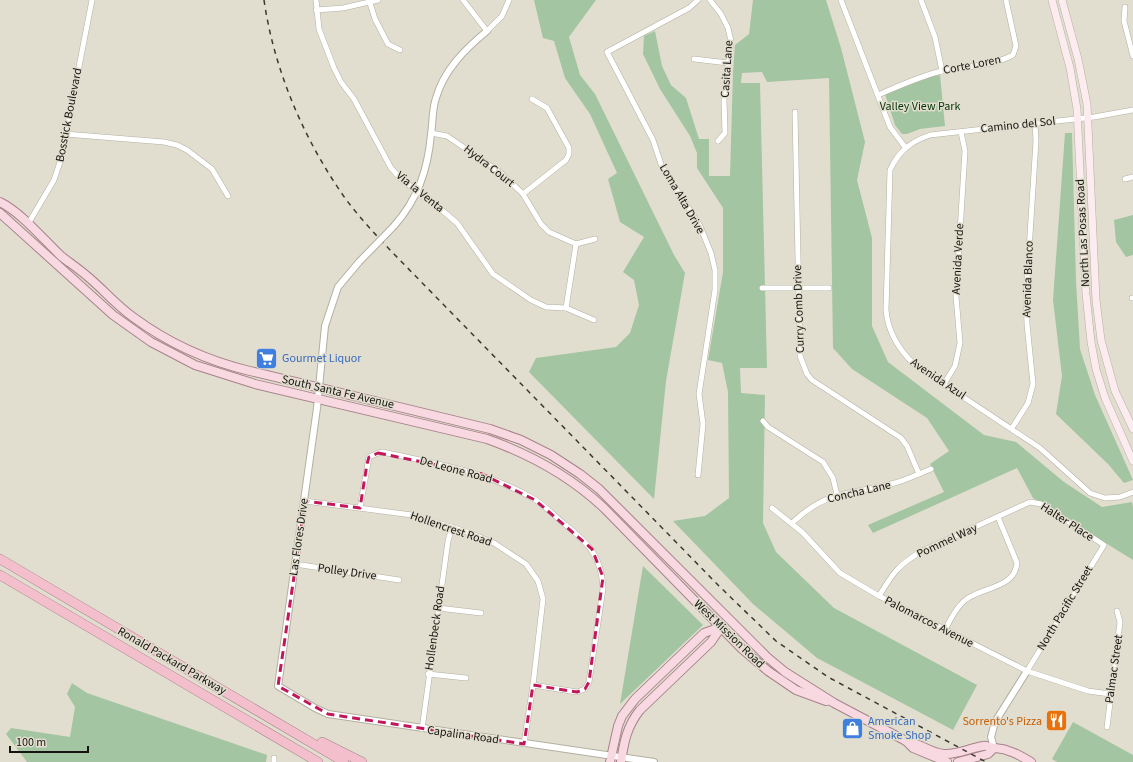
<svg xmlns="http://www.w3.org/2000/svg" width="1133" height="762" font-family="'Source Sans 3',sans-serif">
  <rect width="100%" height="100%" fill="#e2decf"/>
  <g fill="#a3c5a1">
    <polygon points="534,0 596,0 569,37 580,75 595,94 674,255 685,273 666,381 654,499 529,372 536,358 616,347 630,333 639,305 634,280 623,272 644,237 620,222 608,179 617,173 590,114 565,78 554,41 543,38"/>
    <polygon points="753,0 826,0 841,48 865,142 857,180 872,238 872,326 888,362 984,435 1016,442 1064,482 1102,507 1132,502 1133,507 1133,560 1033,498 1017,468 873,533 868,525 944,492 930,464 949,451 927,418 852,369 833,348 829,78 767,82 762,72 742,73 741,83 760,83 767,368 740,368 741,393 765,395 763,523 776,552 834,608 977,685 953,730 817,658 753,604 673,521 705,516 729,498 728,392 722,363 708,360 723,272 723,208 697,168 697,153 690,136 660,89 643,54 644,36 655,31 662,66 671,85 686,98 699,139 709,139 709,176 730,176 733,72 735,45 749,34"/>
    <polygon points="940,75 945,126 920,129 907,134 902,134 895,125 885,94 933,76"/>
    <polygon points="1065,133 1072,133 1076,281 1080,349 1095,395 1133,480 1124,483 1108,464 1056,414 1062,376 1053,300"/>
    <polygon points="1133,215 1133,255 1126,257 1116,242 1114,220"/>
    <polygon points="643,566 703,625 620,704"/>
    <polygon points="72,683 87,693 267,755 266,762 27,762 6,734 11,728 70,737 75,707 67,694"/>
    <polygon points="1073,722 1133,755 1133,762 1057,762 1052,759"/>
  </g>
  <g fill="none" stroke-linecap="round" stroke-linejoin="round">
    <defs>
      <g id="minor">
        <polyline points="316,0 319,29 334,68 341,82 354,99 391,168 400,178 443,211 457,223 493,274 531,300 546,307 566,308 594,320"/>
        <polyline points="463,0 487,31 502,16 509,0"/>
        <polyline points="710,0 721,14 728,28 731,41 724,100 725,133 718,141"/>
        <polyline points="841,0 890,127 905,147"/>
        <polyline points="921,0 935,37 942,71"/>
        <polyline points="370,3 375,19 388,44 400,50"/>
        <polyline points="1125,7 1124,21 1133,56"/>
        <polyline points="316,10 343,8 378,0"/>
        <polyline points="694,59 728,63"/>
        <path d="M878,95C899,86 920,76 942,71C966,66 990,67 1013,55L1016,46L1006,0"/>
        <path d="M1133,110L1094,117L930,135C910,142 899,151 890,170L886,310C888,333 899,350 915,365L1040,448L1090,493L1105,498L1120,497L1133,492"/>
        <polyline points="795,112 800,356 807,374 812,380 901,438 907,446 919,474"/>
        <polyline points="431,133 447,136 501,173 523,194 541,224 549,232 576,244 595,239"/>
        <polyline points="65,134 164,142 177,145 187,150 212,169 228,196"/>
        <polyline points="1125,179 1133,177"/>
        <polyline points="523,194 566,160 569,154 569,148 547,108 532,99"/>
        <polyline points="28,224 54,180 61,159 92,0"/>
        <polyline points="762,288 829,288"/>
        <polyline points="1132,298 1133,298"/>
        <polyline points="566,308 576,244"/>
        <polyline points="944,384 955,366 960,343 956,296 965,151 961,132"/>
        <polyline points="763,421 768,427 823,462 833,478 837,495"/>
        <polyline points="1012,428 1028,403 1033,384 1027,324 1026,297 1036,141 1035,123"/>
        <polyline points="698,475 703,424 699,394 715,290 715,270 711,253 700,226 662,167 653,140 607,52 689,8 698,0"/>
        <polyline points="305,501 412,515 470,533 494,543 526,564 538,581 543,599 533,685 524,744"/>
        <path d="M360,508L369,457L378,453L383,452C436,464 487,471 534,499C544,505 553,514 562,522C587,542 602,555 603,589L589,682L585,689L577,692L533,685"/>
        <polyline points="772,508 802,532 840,573 879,596 1027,671 1088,691 1110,694"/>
        <path d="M792,523C827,490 848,495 891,484C905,481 918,474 931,469"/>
        <polyline points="295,564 399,580"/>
        <path d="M879,596C893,573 898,565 922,551L1030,502L1041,504L1104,545L1027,671"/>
        <polyline points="438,608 481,613"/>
        <path d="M945,630C950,620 955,609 964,601C980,587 1015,589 1017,563L998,517"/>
        <polyline points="428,674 466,678"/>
        <polyline points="1107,727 1120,622 1117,611"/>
        <polyline points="422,729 448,541 452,527"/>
        <polyline points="274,762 274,758"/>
      </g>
      <g id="tertiary">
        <path d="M394,226C418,199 428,169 431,134C433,122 432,109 436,98C444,70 465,49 487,31"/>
        <polyline points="359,262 338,287 325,326 317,408 278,686 315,708 328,714 654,762"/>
        <polyline points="994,748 991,737 995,722 1027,671"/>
      </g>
      <g id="secondary">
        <polyline points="1052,0 1070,68 1077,109 1086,294 1091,342 1096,369 1105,398 1133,461"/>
        <polyline points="1062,0 1078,59 1087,104 1096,300 1101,340 1115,391 1133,429"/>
      </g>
      <g id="primary">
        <path d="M0,202C22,213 43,239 61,256C70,263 79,269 87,276C103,289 116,305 133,317C168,343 208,361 250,371L490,429L521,440L551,455L580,474L599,489L767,657L785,672L834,703L906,741L913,748L947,762"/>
        <path d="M0,213L113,315L151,342L195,365L255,384L487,439C532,455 570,476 604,508L742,649L768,671L796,690L826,701"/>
        <path d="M906,741C920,743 930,753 944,754C957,755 970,748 983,746C987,745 990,748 995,748C1009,749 1019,755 1031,762"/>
        <polyline points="610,762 618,726 622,716 635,699 704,633 721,627"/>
        <path d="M621,762C624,742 627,726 640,710L711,642L722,626"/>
        <polyline points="958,762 988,754 994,748"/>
      </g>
      <g id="motorway">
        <polyline points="0,559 344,762"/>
        <polyline points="0,575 318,762"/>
        <polyline points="322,742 362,762"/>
      </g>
    </defs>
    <use href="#minor" stroke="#b3b0a1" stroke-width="6"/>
    <use href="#tertiary" stroke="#b3b0a1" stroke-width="8"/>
    <use href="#secondary" stroke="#b3b0a1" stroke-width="8"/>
    <use href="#primary" stroke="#a6838a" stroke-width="10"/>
    <use href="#motorway" stroke="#a6838a" stroke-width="10"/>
    <use href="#minor" stroke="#fff" stroke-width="5"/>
    <use href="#tertiary" stroke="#fff" stroke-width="6"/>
    <use href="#secondary" stroke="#fcecf0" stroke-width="7"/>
    <use href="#primary" stroke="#f8d9e1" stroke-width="8"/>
    <use href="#motorway" stroke="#f4bfcd" stroke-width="9"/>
    <path stroke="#3a3932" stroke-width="1.5" stroke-dasharray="5 5" stroke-linecap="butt" d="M264,0C274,70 304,140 345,198C359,217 375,234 391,251L719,586L776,641L828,677L986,762"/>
    <defs>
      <polyline id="tertiary-bridge" points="359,262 394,226"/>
    </defs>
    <use href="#tertiary-bridge" stroke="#b3b0a1" stroke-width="8" stroke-linecap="butt"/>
    <use href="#tertiary-bridge" stroke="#fff" stroke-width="6"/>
  </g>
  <path fill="none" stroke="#c2185b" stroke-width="3" stroke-dasharray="8 5" stroke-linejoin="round" d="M378,453L482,474L535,500L592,549L603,577L589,682L585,689L577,692L533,685L524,744L328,714L278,686L305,501L360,508L367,464L369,457Z"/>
  <defs>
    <symbol id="supermarket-square" viewBox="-11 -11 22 22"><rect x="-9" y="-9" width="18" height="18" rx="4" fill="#3f7fe0" stroke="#e2decf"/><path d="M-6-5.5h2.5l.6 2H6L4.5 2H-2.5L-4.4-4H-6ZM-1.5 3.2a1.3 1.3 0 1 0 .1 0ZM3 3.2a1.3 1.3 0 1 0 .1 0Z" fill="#fff"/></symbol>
    <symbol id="restaurant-square" viewBox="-11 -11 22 22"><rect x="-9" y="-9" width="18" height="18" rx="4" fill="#e8710a" stroke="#e2decf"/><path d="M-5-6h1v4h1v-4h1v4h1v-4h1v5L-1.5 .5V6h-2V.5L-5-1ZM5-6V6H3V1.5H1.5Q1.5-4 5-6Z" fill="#fff"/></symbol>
    <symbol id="shop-square" viewBox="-11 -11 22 22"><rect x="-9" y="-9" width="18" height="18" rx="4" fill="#3f7fe0" stroke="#e2decf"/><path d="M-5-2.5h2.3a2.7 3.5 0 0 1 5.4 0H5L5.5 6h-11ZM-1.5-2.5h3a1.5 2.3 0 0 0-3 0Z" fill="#fff"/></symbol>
  </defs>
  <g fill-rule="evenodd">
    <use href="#supermarket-square" x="254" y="346" width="25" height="25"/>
    <use href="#restaurant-square" x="1044" y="708" width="25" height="25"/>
    <use href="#shop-square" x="840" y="716" width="25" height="25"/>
  </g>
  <g text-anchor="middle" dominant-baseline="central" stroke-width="3" stroke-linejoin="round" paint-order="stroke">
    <g font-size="12" fill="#15140f" stroke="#e2decf">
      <text transform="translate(972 65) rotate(-11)">Corte Loren</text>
      <text transform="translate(727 69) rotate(-86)">Casita Lane</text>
      <text transform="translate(69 115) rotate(-79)">Bosstick Boulevard</text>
      <text transform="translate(1018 125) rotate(-6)">Camino del Sol</text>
      <text transform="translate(489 166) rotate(38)">Hydra Court</text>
      <text transform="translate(420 192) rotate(39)">Via la Venta</text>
      <text transform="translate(682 199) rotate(60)">Loma Alta Drive</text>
      <text transform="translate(1083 233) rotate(-93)">North Las Posas Road</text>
      <text transform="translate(958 259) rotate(-87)">Avenida Verde</text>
      <text transform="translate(1028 279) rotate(-88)">Avenida Blanco</text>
      <text transform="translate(799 309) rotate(-92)">Curry Comb Drive</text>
      <text transform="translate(938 379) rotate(34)">Avenida Azul</text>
      <text transform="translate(338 392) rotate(13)">South Santa Fe Avenue</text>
      <text transform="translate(456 470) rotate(15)">De Leone Road</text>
      <text transform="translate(859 492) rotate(-13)">Concha Lane</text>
      <text transform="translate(1067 522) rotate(33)">Halter Place</text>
      <text transform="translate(451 529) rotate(19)">Hollencrest Road</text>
      <text transform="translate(299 537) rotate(-82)">Las Flores Drive</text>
      <text transform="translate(947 541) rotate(-25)">Pommel Way</text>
      <text transform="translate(347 572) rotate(8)">Polley Drive</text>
      <text transform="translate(1065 608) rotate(-59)">North Pacific Street</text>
      <text transform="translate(929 622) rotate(27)">Palomarcos Avenue</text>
      <text transform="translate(435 628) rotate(-82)">Hollenbeck Road</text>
      <text transform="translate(729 634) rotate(44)">West Mission Road</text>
      <text transform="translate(172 661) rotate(30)">Ronald Packard Parkway</text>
      <text transform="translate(1114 669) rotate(-82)">Palmac Street</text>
      <text transform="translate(463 735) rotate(8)">Capalina Road</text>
    </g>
    <g font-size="12" fill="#083609" stroke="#e2decf">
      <text x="920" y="106">Valley View Park</text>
    </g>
    <g font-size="12" fill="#366cbe" stroke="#e2decf" text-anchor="start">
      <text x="282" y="358">Gourmet Liquor</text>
      <text x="868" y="721">American<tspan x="868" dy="14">Smoke Shop</tspan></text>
    </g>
    <g font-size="12" fill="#c56008" stroke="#e2decf" text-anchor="end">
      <text x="1042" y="721">Sorrento's Pizza</text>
    </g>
  </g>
  <path d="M10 746v6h78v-6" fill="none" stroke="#15140f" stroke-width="2"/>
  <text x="16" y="746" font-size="12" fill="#15140f" stroke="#e2decf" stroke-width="3" paint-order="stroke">100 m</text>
</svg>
